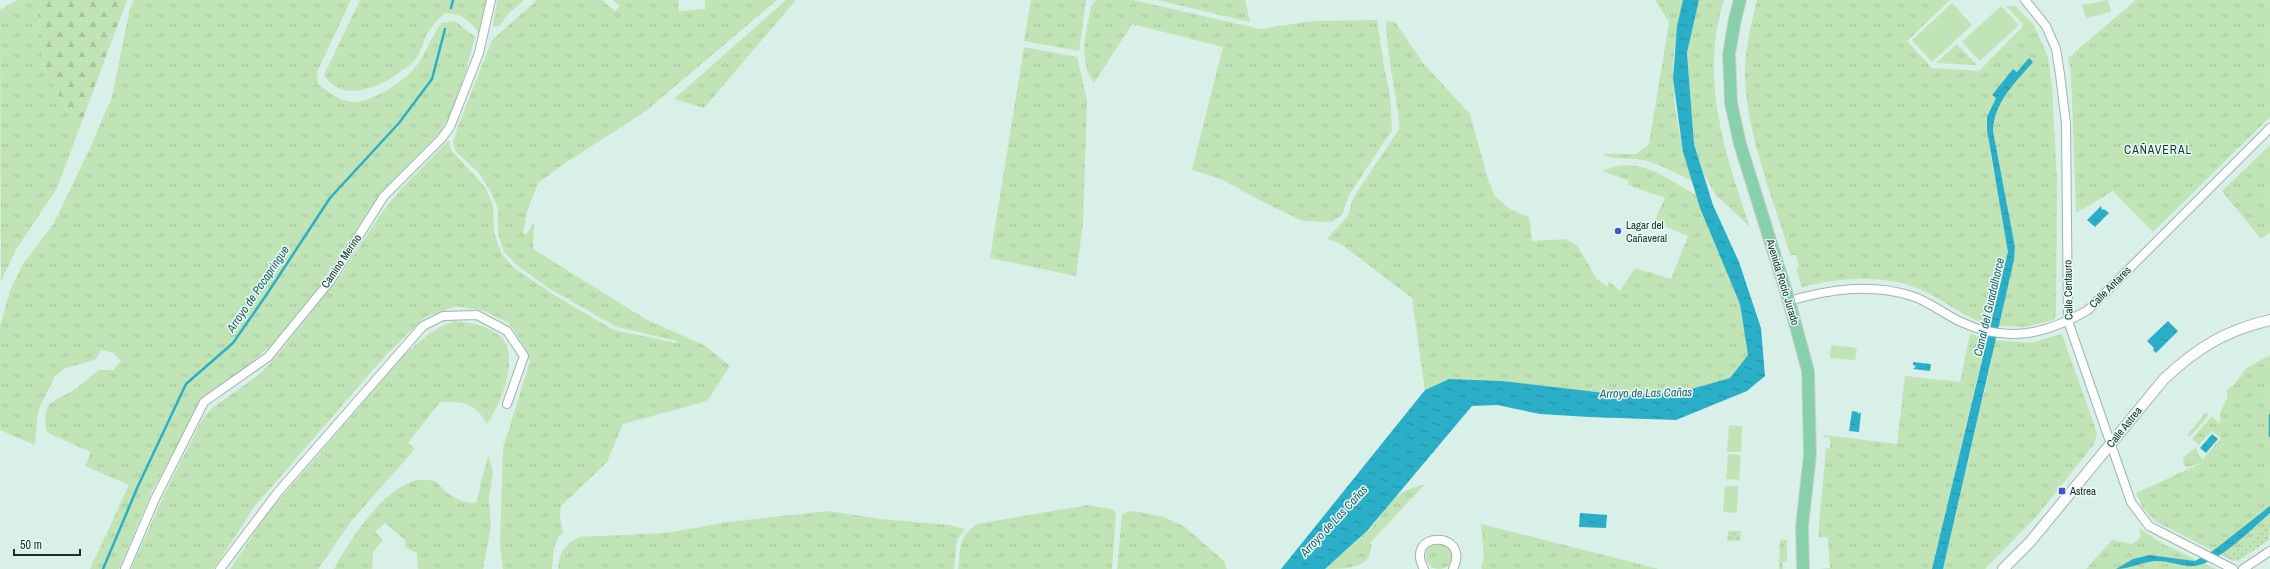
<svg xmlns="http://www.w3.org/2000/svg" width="2270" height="569" font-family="'Archivo Narrow',sans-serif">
  <defs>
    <pattern id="grass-tufts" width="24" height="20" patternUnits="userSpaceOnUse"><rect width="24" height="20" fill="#c0e4b5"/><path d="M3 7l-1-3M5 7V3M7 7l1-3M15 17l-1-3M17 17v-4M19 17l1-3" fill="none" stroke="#a5c49c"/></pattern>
    <pattern id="forest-firs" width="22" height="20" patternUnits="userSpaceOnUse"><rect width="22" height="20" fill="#c0e4b5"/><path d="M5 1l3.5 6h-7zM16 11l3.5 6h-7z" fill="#a5c49c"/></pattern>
    <pattern id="park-dots" width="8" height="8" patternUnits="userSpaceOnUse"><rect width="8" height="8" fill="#c0e4b5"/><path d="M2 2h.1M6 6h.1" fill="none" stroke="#a5c49c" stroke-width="1.8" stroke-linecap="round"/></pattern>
    <pattern id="water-ripples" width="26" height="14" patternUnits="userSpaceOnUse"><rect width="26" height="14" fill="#2bafc9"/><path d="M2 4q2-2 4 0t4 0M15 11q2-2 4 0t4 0" fill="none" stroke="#248fa3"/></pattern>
  </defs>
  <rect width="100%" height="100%" fill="#d9f0e9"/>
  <g fill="url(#grass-tufts)">
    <polygon points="18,0 41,0 38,24 44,67 78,132 57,188 17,248 1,281 0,10"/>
    <path d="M134,0H351L317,72L318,84C328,92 342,103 356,102C376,100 405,81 417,65C427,52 431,36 442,23L455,21L475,37L466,71L449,118L439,133L381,192L318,288L277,339L252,363L203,398L152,491L119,569H90L129,485L85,466L91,452L50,434L46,430L45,414L49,404L75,389L99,370H113L121,361L114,353L101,350L95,360L66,368L55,376L38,411L35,445L0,430V327L10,290L23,264L54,223L91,146L112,97L130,8Z"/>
    <path d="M360,0H486L479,33C469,20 462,14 445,13C438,19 432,26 427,34C423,42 420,55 414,61C392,81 345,109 324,75Z"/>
    <polygon points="497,0 524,0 508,14 499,26 493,27"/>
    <polygon points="537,0 602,0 615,11 620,6 613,0 678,0 679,11 705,9 705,0 777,0 647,110 564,164 538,183 527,212 523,234 526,235 534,223 533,249 647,320 704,345 730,366 707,401 623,424 607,462 561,506 560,517 563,534 559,536 554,548 552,569 503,569 500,543 503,448 530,361 524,346 509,323 484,311 457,306 425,317 385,356 254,507 214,569 131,569 164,495 202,420 212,408 260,374 275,358 340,276 380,215 400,190 449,140 451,150 485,187 493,205 494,232 501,253 514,268 559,298 614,330 677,343 677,341 617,327 550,289 519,267 504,252 498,233 498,208 490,190 478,172 456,152 453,142 457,129 492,40"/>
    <polygon points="786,0 796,0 704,108 674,99"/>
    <polygon points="1031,0 1086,0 1079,51 1024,41"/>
    <path d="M1096,0H1133L1260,29L1313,21L1377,20L1385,72L1390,94L1392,130L1349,195L1342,215L1332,222L1303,221L1265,203L1221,179L1192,170L1223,47L1132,24L1094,83C1077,60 1087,32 1091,6Z"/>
    <polygon points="1157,0 1245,0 1250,22"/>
    <path d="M1655,0H1683C1678,25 1672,53 1673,79C1674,112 1682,150 1692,181C1676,173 1660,164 1643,160C1630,157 1614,161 1602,154H1636L1649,144L1669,22Z"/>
    <path d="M1699,0H1724C1699,77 1725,154 1750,227L1715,194L1704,174L1694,144L1687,53Z"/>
    <path d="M1757,0H1950L1907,41L1932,68L1979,71L2024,25L2006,6H2015L2034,25L2048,57L2052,86L2057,180L2056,315L2054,320L2025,327L1998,326L2014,260L2015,247L1993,131C1994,102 2015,83 2032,62L2029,59L2017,73L2013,69L1992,95L1996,98C1974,134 2008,208 2008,250C2009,272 1997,303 1991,325C1968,320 1949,304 1928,293C1889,273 1843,277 1802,287L1796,268L1799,267L1796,255H1790C1773,198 1743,125 1745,66C1746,44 1752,21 1757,0Z"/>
    <polygon points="2136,0 2270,0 2270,117 2153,232 2113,191 2076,213 2071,73 2068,58"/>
    <path d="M1386,21L1395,22L1423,63L1470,114L1489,183L1495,196L1510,209L1529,217L1532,241L1566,239L1577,245L1597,279L1607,286L1609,281L1620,291L1635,268L1671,279L1688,236L1654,222L1665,198L1628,185L1629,181L1602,171C1638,154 1666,178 1696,195L1740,304L1748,355L1730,378L1684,391L1622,395L1502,381L1449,379L1425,390L1412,298L1341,244L1327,239L1348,216L1353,198L1400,128C1396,92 1387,57 1386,21Z"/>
    <polygon points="1957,44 1977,65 1936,63"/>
    <polygon points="1024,47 1077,57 1087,100 1083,223 1076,276 990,258"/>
    <polygon points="2270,145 2270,232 2261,239 2222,191"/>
    <path d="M455,321C472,323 488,325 501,337C521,357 500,405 487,424C475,403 463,401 440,402L408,443L415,449L352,520L318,569H230L268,513L403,356C420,341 433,328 455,321Z"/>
    <polygon points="1970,334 1988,339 1985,352 1982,357 1932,569 1819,569 1830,568 1828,538 1818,537 1826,448 1830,449 1830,438 1824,437 1824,435 1897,444 1905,376 1960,382"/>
    <polygon points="2062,334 2097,433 2094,444 2036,517 1985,569 1943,569 1992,359 1991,352 1994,340 2029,343"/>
    <polygon points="2270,355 2270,528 2233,561 2155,521 2143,508 2136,493 2204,462 2188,467 2184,465 2183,458 2196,447 2199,456 2203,459 2221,438 2212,431 2199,445 2192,439 2212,416 2220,424 2220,413 2228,396 2226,391 2235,384 2246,368"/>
    <polygon points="2206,412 2209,415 2190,437 2187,435"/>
    <path d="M488,455L493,472L489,498L491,527L483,569H418L417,553L405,547V540L385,523L375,532L383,540L373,552L372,569H334C349,541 394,468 434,481C437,482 441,487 443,489C453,498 463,503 476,503Z"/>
    <path d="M1424,485L1371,542C1374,569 1348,569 1325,569C1338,557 1353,545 1367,532C1391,508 1385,494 1424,485Z"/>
    <path d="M1088,505L1112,509L1116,514L1112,569H958C961,548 958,537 977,524Z"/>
    <path d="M828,511L881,519L949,525L965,529L957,540L954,569H558C560,552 564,545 579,537L666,533L727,522Z"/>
    <polygon points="1134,511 1164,517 1185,527 1224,561 1227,569 1117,569 1122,516 1127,512"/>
    <polygon points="1481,524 1659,569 1483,569 1481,568 1484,558"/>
    <polygon points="2139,528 2163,544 2216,569 2086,569 2112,540 2132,544 2141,537"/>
    <polygon points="1780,540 1787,540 1787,562 1783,562 1783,569 1779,569"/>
    <circle cx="1439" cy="556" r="13"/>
  </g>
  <polygon fill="url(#forest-firs)" points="41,0 127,0 78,132 44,67 38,24"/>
  <g fill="url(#park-dots)">
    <polygon points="2270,524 2269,540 2238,561 2227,558"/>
    <polygon points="1728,531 1741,531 1740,541 1727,541"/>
  </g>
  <g fill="#c0e4b5">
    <polygon points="2108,0 2111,12 2086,18 2082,5"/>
    <polygon points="1952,3 1972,25 1932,62 1912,40"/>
    <polygon points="2001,6 2019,25 1980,61 1962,42"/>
    <polygon points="1831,345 1857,348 1855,360 1830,358"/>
    <polygon points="1729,425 1742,426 1741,452 1727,452"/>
    <polygon points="1728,454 1741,455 1739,480 1726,479"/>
    <polygon points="1725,486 1738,486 1737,513 1723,512"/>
  </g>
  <g fill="url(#water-ripples)">
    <polygon points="1683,0 1699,0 1687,53 1694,144 1713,205 1739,262 1761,328 1765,376 1747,391 1676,420 1589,417 1540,414 1497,405 1472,406 1367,531 1325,569 1281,569 1425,390 1449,379 1502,381 1622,395 1684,391 1730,378 1748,355 1740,304 1700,208 1683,152 1673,79 1677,26"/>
    <path d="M2029,58L2033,62C2015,83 1994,102 1993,131L2015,247L2014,260L1943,569H1932L2008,252L1987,130V117L1996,98L1992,95L2013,69L2017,72Z"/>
    <polygon points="2101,206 2102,210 2104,209 2109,213 2095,227 2087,220"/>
    <polygon points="2168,321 2178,331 2156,353 2153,350 2154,348 2147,341"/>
    <polygon points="1913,362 1931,364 1930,371 1913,369 1916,366 1913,365"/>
    <polygon points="1852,411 1858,412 1858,414 1861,412 1859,432 1849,431"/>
    <polygon points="2212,434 2218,439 2206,453 2200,448"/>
    <path d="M2270,506V513C2252,529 2218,563 2195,566C2181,567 2168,560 2155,561C2141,562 2130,569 2116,569L2133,559L2149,555L2195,561L2214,550Z"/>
    <polygon points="1580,513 1607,515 1606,528 1579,527"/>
  </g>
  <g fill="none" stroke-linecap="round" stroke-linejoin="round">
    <g stroke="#2bafc9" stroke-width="2.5">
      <polyline points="451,8 453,0"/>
      <polyline points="2270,415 2270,436"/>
      <polyline points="103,569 138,486 186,384 233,343 267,294 330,198 399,123 432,79 445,29"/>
    </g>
    <defs>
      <g id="minor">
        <polyline points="2025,0 2046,26 2056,49 2060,74 2066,124 2068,321 2131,502 2149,526 2233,569"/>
        <path d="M1789,301C1830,289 1871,283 1912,296C1930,302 1944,314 1961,322C2007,343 2045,335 2088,310L2270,128"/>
        <polyline points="125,569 155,499 204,402 268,357 330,281 384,196 441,139 450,127 479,53 491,0"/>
        <polyline points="220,569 278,492 423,326 443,316 477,315 507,331 524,356 507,404"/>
        <path d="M1424,569C1403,530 1472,530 1453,569"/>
        <polyline points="2243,569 2270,551"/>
      </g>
      <path id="tertiary" d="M2003,569L2030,542L2164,379C2197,348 2226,330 2270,320"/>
      <polyline id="primary" points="1740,0 1735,19 1729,54 1731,103 1740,144 1789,301 1808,371 1810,455 1802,526 1803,569"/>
    </defs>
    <use href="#minor" stroke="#9eb4ae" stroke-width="10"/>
    <use href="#tertiary" stroke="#9eb4ae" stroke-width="12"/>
    <use href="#primary" stroke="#cfd0d0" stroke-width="14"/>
    <use href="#minor" stroke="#fff" stroke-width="8"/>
    <use href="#tertiary" stroke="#fff" stroke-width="10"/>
    <use href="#primary" stroke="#88d0ac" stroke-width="12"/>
  </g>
  <g fill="#4555ca" stroke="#e6fdf7" stroke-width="1.5">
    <circle cx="1618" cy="231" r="4"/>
    <rect x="2058" y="487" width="8" height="8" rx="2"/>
  </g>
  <g text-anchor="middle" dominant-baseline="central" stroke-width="3" stroke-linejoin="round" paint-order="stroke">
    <g font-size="11" fill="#232b29" stroke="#e6fdf7" text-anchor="start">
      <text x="1626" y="225">Lagar del<tspan x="1626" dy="13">Cañaveral</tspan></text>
      <text x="2070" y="491">Astrea</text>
    </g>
    <g font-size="11" fill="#232b29" stroke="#e6fdf7">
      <text transform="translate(341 261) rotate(-56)">Camino Merino</text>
      <text transform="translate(1783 282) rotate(73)">Avenida Rocío Jurado</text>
      <text transform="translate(2110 287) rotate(-45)">Calle Antares</text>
      <text transform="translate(2068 290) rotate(-91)">Calle Centauro</text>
      <text transform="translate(2124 427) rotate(-51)">Calle Astrea</text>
    </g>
    <g font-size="12" letter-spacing="1" fill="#1f322d" stroke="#e6fdf7">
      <text x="2158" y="150">CAÑAVERAL</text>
    </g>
    <g font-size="12" font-style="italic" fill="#275a65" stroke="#e6fdf7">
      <text transform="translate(258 289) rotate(-56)">Arroyo de Pocapringue</text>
      <text transform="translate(1989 307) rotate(-77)">Canal del Guadalhorce</text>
      <text transform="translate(1646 393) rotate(-1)">Arroyo de Las Cañas</text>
      <text transform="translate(1334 521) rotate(-47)">Arroyo de Las Cañas</text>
    </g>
  </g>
  <path d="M14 549v6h66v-6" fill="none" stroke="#232b29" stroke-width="2"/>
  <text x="20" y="549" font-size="12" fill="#232b29" stroke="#e6fdf7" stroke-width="3" paint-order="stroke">50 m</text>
</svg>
